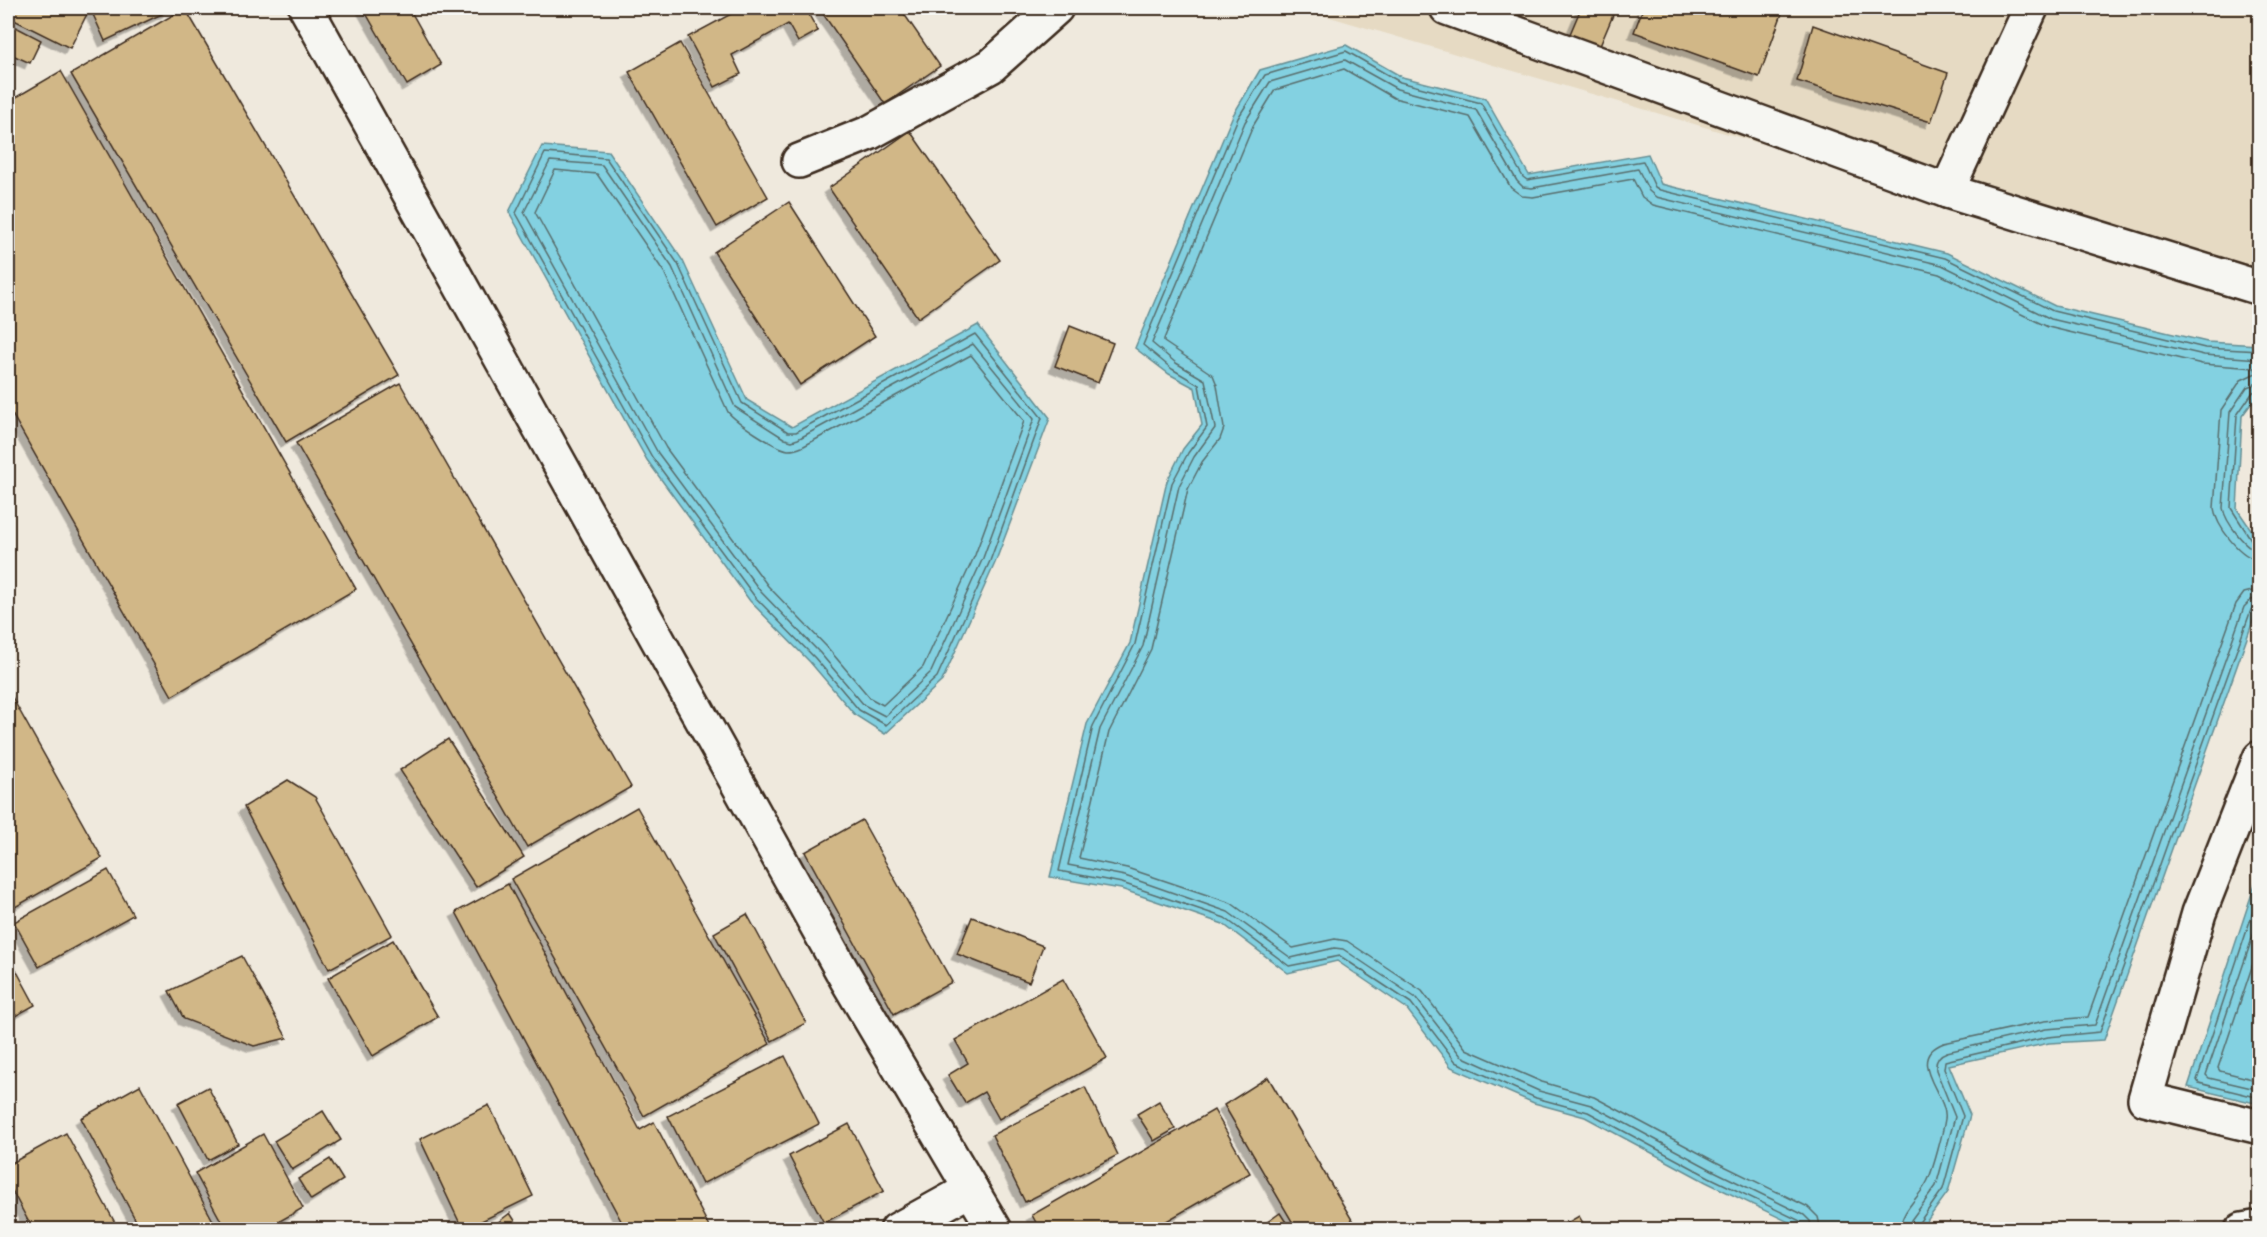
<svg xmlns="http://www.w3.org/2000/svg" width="2267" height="1237" font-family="Kalam,sans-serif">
  <defs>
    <filter id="shadow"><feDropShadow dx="-5.5" dy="5.5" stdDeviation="0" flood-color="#0004"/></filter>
  </defs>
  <rect width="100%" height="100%" fill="#efe9dd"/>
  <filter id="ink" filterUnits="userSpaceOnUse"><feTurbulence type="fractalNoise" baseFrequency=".0167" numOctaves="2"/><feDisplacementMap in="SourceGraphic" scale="12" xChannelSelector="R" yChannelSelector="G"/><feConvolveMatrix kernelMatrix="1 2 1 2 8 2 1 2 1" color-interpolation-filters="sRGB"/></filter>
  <g filter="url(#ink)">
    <polygon fill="#e6dac3" points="1299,8 2259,8 2259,290"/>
    <g fill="#83d1e1" stroke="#668e93" stroke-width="1.5">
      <polygon points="1346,45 1402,77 1485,98 1529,175 1648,154 1661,184 1947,253 2055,306 2207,342 2259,345 2259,393 2242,416 2237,509 2259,541 2259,604 2104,1040 2049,1043 1949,1065 1970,1115 1948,1192 1921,1229 1803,1229 1706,1182 1585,1117 1534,1103 1451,1067 1406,1008 1337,961 1288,973 1223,924 1121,889 1050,877 1087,724 1130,643 1167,481 1183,449 1202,425 1195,388 1169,374 1135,348 1233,115 1260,70"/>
      <polygon points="542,146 608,151 683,261 747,400 792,427 978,325 1050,418 995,563 942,681 885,734 855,715 810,662 750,601 647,460 509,212"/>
      <polygon points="2259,872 2260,1104 2259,1104 2188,1087"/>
    </g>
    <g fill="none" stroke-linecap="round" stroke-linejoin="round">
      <g stroke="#586d6c" stroke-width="1.5">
        <polygon points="545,153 606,158 678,264 742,403 788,432 796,432 975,334 1042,418 990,561 937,677 886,725 859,710 815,658 755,597 652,457 516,213"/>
        <polygon points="550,161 602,165 672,267 735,407 785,439 792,441 798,439 973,344 1034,419 983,558 931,672 885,716 864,705 820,653 761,592 658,453 524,212"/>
        <path d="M555,170L597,174L664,272L728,412C736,422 775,448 788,450C793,450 798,449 802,447L971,355L1024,421L975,555L923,667L883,705L870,698L827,647L768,586L666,448L535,212Z"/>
        <path d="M2260,382L2247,387L2230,412L2223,508C2225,521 2246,550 2260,551"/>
        <polyline points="2260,390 2253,392 2237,415 2231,508 2252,541 2260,543"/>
        <polyline points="2260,891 2197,1080 2199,1083 2260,1098"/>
        <polyline points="2260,915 2206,1075 2209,1078 2260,1090"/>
        <polyline points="2260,943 2218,1068 2220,1071 2260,1081"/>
        <polyline points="1804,1230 1800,1221 1709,1177 1588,1112 1536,1098 1456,1062 1411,1003 1340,956 1289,966 1225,918 1122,883 1059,871 1093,726 1135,644 1172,483 1188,453 1207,427 1199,385 1172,369 1143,345 1238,118 1265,75 1346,51 1400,82 1481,103 1523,177 1527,180 1643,161 1655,187 1660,190 1945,258 2053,311 2205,348 2260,351"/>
        <polyline points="1812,1230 1810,1221 1804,1215 1712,1170 1591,1105 1539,1091 1461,1056 1416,998 1343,949 1334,948 1291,958 1228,912 1125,876 1068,865 1100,729 1143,646 1179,486 1194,457 1215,428 1205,380 1176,363 1152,343 1245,122 1270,82 1345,60 1397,89 1476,110 1517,181 1523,187 1532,188 1638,169 1649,191 1656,197 1942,265 2051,319 2204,355 2260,359"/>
        <path d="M1821,1230L1818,1217L1808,1207L1716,1162L1594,1097L1542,1082L1466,1049L1422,991L1347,941L1335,939L1293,948L1231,903L1127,868L1079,858L1109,732L1151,649L1188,489L1202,462L1220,439L1224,428L1217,385L1213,375L1164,342V339L1253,126L1275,90L1344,69L1394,98L1470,117L1511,188L1522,196L1533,197L1633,179L1642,197L1653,205L1939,274L2048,327L2202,364L2255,368L2256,373L2241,380L2221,410L2214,508C2216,526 2241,559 2260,560"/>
        <path d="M1900,1230C1901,1210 1919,1198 1927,1182C1933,1171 1943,1132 1945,1119C1949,1096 1902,1059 1944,1043L2045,1021L2088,1017L2236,604L2244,593L2260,589"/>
        <path d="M1909,1230L1911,1220L1936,1186L1955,1117L1936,1070C1935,1061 1938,1055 1947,1052L2046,1029L2095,1025L2244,607L2251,600L2260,598"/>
        <polyline points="1917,1230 1918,1224 1943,1189 1963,1116 1944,1069 1945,1061 2048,1037 2100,1032 2251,610 2254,606 2260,606"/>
      </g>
    </g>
    <g fill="#d1b787" stroke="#3b2a1e" stroke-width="1.5" filter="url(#shadow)">
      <polygon points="8,8 90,8 70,48 8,17"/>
      <polygon points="97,8 167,8 168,11 105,41 91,10"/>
      <polygon points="185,8 399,375 286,442 71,74"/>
      <polygon points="363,8 409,8 441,65 407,85"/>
      <polygon points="742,8 805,8 818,31 798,42 788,24 732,55 741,74 715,87 688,37"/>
      <polygon points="819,8 900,8 940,66 885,104"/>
      <polygon points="1581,8 1616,8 1597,53 1567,41"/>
      <polygon points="1643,8 1784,8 1759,77 1634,32"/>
      <polygon points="8,23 41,40 30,63 8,53"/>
      <polygon points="1813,25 1948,73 1931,122 1797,81"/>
      <polygon points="680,43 768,197 717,227 629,72"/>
      <polygon points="61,71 356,589 172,696 8,407 8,102"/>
      <polygon points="910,131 1000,260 918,318 829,188"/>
      <polygon points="789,202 875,336 800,385 714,252"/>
      <polygon points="1070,326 1113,343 1098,383 1055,366"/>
      <polygon points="400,383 631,787 527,847 296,443"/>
      <polygon points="8,690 102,858 8,911"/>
      <polygon points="448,739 524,857 476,887 400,770"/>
      <polygon points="288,780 315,797 392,935 329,969 244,807"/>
      <polygon points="637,807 770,1044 644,1116 511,879"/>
      <polygon points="862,820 952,982 894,1014 805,852"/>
      <polygon points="108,870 133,915 39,967 14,922"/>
      <polygon points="508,884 640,1130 654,1122 711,1230 626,1230 456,912"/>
      <polygon points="747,914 806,1023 772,1041 714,933"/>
      <polygon points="972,917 1043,946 1029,982 957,954"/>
      <polygon points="393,940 438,1017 373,1056 328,978"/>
      <polygon points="8,955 35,1005 8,1020"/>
      <polygon points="242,956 287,1038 254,1046 184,1019 169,991"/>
      <polygon points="1063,979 1107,1058 999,1119 984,1092 965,1103 948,1075 968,1063 955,1040"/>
      <polygon points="785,1056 819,1124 702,1184 668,1116"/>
      <polygon points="1268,1077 1358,1230 1297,1230 1224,1105"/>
      <polygon points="140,1085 218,1230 141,1230 81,1118"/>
      <polygon points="208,1087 238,1144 208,1160 178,1103"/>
      <polygon points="1085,1087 1118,1155 1025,1202 992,1135"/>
      <polygon points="1159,1101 1175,1129 1154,1141 1137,1114"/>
      <polygon points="489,1105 533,1196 463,1230 420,1139"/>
      <polygon points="1214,1110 1250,1173 1151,1230 1040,1230 1032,1215"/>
      <polygon points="323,1111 341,1140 292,1170 274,1141"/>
      <polygon points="849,1124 884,1191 824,1223 789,1156"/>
      <polygon points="66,1133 119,1230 33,1230 8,1183 8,1165"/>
      <polygon points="263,1134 303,1208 264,1230 226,1230 195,1173"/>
      <polygon points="330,1159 343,1180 311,1200 298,1179"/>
      <polygon points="510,1213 521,1230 488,1230"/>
      <polygon points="1280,1213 1291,1230 1270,1230 1266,1223"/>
      <polygon points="1579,1216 1587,1230 1555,1230"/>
    </g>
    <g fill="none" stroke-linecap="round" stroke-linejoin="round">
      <defs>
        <g id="minor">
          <polyline points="306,8 846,978 995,1230"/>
          <polyline points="1447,8 1947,191 2260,288"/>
          <polyline points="799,161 869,133 991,66 1056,8"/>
          <polyline points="1947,191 2031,8"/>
          <polyline points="2260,758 2199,913 2145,1099 2260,1127"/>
          <polyline points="897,1230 971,1189"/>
          <polyline points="2242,1230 2260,1227"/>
        </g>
      </defs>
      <use href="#minor" stroke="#3b2a1e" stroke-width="38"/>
      <use href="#minor" stroke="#f6f6f2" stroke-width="33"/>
    </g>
  </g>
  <rect width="2267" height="1237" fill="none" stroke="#f6f6f2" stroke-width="30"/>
  <rect x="15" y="15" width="2237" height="1207" fill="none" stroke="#3b2a1e" stroke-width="2" filter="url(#ink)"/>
</svg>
